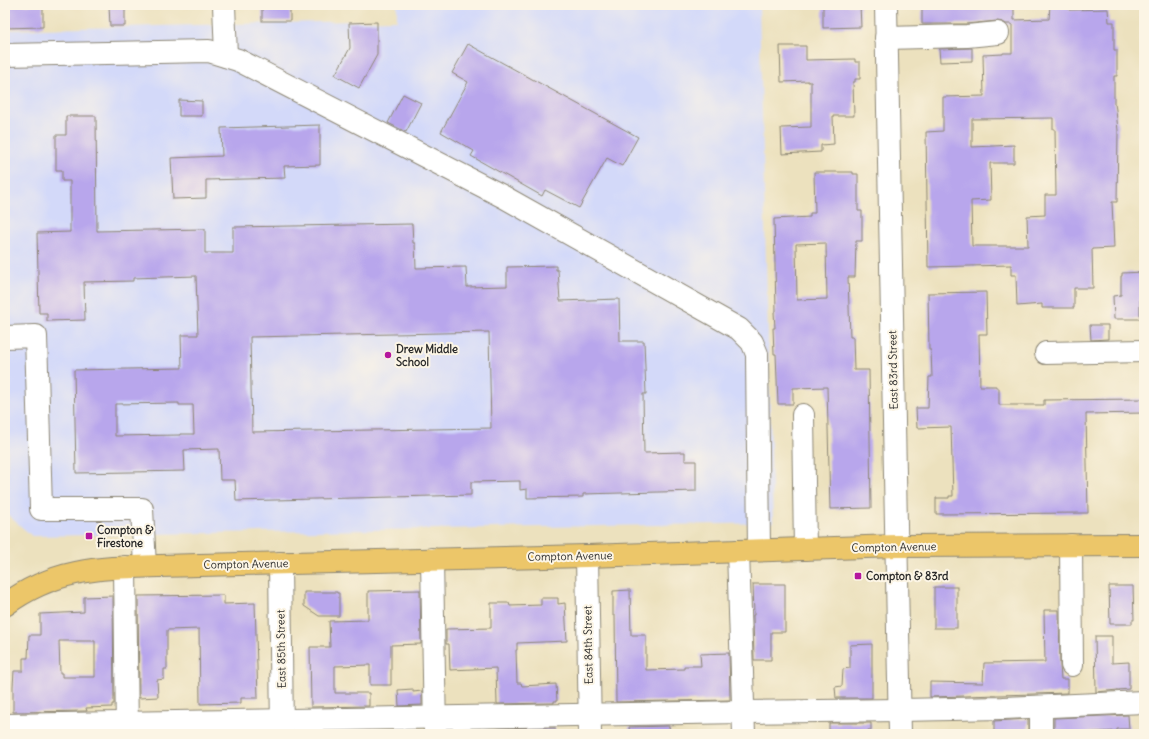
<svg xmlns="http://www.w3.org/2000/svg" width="1149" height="739" font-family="Delius,sans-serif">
  <rect width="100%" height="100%" fill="#fcf5e5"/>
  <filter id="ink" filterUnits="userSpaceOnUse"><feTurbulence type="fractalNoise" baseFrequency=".025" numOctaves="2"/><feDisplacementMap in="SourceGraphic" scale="8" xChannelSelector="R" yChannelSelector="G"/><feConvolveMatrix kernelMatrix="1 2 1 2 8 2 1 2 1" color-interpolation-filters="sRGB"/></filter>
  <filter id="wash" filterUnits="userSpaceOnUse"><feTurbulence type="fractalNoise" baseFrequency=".012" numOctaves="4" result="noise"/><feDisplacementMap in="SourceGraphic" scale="16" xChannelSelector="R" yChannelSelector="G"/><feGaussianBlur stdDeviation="0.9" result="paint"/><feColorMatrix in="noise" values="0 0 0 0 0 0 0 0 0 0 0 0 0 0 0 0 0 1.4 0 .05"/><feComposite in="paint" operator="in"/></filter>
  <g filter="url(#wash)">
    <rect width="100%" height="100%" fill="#ece1be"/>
    <polygon fill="#d3d9f9" points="397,5 759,5 773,523 32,536 8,515 5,196 5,30 397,20"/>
    <g id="blocks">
      <g fill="#b8a6ec" fill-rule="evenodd">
        <polygon points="5,5 43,5 43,27 5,28"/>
        <polygon points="109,5 125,5 125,26 110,26"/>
        <rect x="262" y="5" width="28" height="16"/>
        <polygon points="860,5 861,27 823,28 823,6"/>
        <path d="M922,5H1014V20L1049,19L1050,5H1069V10L1108,9L1109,22H1114V50H1117V76H1114V104H1115L1116,110L1118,131L1117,202H1112L1114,248L1092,249L1093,288H1074V308H1042V304L1017,306L1016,275H1011V265L928,267L926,132L943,131V97L984,96L983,55L1003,54V53H1012V24H1006L1003,22L997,21L966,24H922ZM1053,118V129H1055L1056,195H1045V215L1027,216L1028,246H972L971,201L991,200L990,163H1014V145L972,147V119Z"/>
        <polygon points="377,22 377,55 359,88 335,75 350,48 349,23"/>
        <polygon points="468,44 638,137 622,166 607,158 579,208 545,190 542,196 471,156 474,151 441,132 468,82 452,73"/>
        <polygon points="780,46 806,46 806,60 855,59 855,62 860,62 860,79 855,79 855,82 853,82 854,116 833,116 834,144 821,145 821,152 782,154 781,128 811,127 811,82 808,82 808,81 781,82"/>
        <polygon points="972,48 972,61 940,62 939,49"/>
        <polygon points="403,94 421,103 406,132 388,123"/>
        <polygon points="179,100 202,101 202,116 179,116"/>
        <path d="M66,116H96L97,231L205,229V253H233V227L412,224L413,243H415L416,268L466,267L467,287L507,286V267L556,266V270H558L560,301L619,299L620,341H644L646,394H643L644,453L685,452V461H696V491L583,494V497L527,498V489L520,490V481L471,482V495L236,501L235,480H220L219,449L184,450L185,471L76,473L74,370L182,368L181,335H198L196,276L133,278V281L84,282L85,320L47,321V313H39L37,233L70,232V181H62V170H56V135H66ZM489,332L491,428L252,432L250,337ZM179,403V405H193L194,434H180V435L115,436V404Z"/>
        <polygon points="320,125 320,165 284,166 285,178 206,180 206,198 173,199 171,158 222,156 221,128"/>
        <path d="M814,172H853V174H858V211H862V241H856L855,277H848L850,337H853L854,370H869L871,508L830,509L827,387L793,388V404H778L776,354H774L773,328H775L774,312L776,311L774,219L810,217V213H815ZM826,243L827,299L797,300L796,244Z"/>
        <polygon points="1144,272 1144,299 1140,299 1140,319 1114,319 1113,296 1121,295 1121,276 1122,276 1122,273"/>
        <polygon points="986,292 987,334 979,334 980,386 996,386 996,388 999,388 999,405 1044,405 1044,400 1144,399 1144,413 1086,414 1088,513 936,514 936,498 949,498 949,496 953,496 951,427 917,428 916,408 928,408 929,377 932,377 931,350 929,350 928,293"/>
        <polygon points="1090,325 1108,325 1108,339 1091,340"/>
        <polygon points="753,584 785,584 785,632 771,632 771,660 754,660 753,615 754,615"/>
        <polygon points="1109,586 1133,586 1134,620 1132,620 1132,624 1110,624"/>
        <rect x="934" y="587" width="23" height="41"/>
        <polygon points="420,590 421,644 391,645 391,685 370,685 370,665 335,666 335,693 369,693 369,706 311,707 310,647 330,647 329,621 368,620 368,591"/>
        <polygon points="630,590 631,635 646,635 646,670 684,669 684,666 701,666 700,654 729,653 730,700 616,702 615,616 613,616 613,591"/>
        <polygon points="304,592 337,592 337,593 339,593 339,616 319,616 304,606"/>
        <polygon points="224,595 224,604 255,603 258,698 241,698 241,703 200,704 199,629 167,630 167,669 164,669 164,679 157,680 158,697 139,698 138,596"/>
        <path d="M113,596L114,704H112V707L86,708L87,711L13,712V686L14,671H23V658H28L29,635H40V614L84,612V597ZM59,641H95V677H62V673H60Z"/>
        <polygon points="541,598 558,598 558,604 565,603 567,641 517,643 517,650 516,650 517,683 521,683 522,686 556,684 557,701 554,701 554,703 497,704 496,668 450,670 449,644 446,644 446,629 491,628 491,603 509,603 510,606 541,605"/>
        <polygon points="1044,610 1059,610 1060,665 1061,679 1068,679 1068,693 930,697 930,682 983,683 984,663 1045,662"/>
        <polygon points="1095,636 1112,636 1112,663 1129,662 1129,689 1096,692"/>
        <polygon points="872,644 872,698 836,698 835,687 842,686 843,669 850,668 850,645"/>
        <polygon points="413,689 413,692 422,691 422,705 399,706 398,690"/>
        <polygon points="1128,715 1129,729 1117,729 1117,731 1079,733 1079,734 1054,734 1054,718"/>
        <polygon points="1028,719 1028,734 994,734 994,721"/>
        <polygon points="829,723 871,723 871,730 868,730 868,734 829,734"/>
        <polygon points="669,726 670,734 630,734 629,727"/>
        <polygon points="555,728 555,734 498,734 498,729"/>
        <polygon points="370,731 370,734 320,734 320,732"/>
      </g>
    </g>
  </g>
  <g filter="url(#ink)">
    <use href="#blocks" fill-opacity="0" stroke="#8c8674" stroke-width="1"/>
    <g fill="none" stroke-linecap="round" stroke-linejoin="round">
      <defs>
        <g id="minor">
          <polyline points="224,5 226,56"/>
          <polyline points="886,5 900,734"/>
          <polyline points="886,38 967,36 998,33"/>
          <polyline points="5,55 209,51 238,60 504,197 739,329 752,342 757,354 759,550"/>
          <polyline points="5,337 36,336 41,509 142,509 145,566"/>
          <polyline points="1046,353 1144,351"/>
          <polyline points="803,415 805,549"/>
          <polyline points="1071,545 1072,665"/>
          <polyline points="738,551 744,734"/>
          <polyline points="587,556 590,734"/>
          <polyline points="432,559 435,734"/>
          <polyline points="280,563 282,734"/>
          <polyline points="125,567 127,734"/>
          <polyline points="1041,707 1041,734"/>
          <polyline points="5,725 743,712 900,710 1003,708 1144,702"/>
        </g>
        <path id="major" d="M5,605C55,568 100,568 159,566L587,556L897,546L1144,545"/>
      </defs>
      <use href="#minor" stroke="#8c8674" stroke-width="24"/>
      <use href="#major" stroke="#8c8674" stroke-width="24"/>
      <use href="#minor" stroke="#fff" stroke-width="22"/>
      <use href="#major" stroke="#ecc669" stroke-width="22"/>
    </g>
  </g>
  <g fill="#b5179e" stroke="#fcf5e5" stroke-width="1.5">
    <circle cx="388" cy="355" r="4"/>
    <rect x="85" y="532" width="8" height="8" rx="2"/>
    <rect x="854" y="572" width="8" height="8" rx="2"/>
  </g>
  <g text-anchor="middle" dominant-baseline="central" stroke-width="4" stroke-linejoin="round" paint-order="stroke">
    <g font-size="11" font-weight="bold" fill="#2b2b2b" stroke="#fcf5e5" text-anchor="start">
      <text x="396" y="349">Drew Middle<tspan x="396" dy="13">School</tspan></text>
      <text x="97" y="530">Compton &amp;<tspan x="97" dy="13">Firestone</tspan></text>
      <text x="866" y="576">Compton &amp; 83rd</text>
    </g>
    <g font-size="11" fill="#2b2b2b" stroke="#fcf5e5">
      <text transform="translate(893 370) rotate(-91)">East 83rd Street</text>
      <text transform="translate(894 547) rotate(-1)">Compton Avenue</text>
      <text transform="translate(570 556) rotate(-1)">Compton Avenue</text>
      <text transform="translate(246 564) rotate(-1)">Compton Avenue</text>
      <text transform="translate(588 645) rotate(-91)">East 84th Street</text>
      <text transform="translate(281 649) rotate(-91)">East 85th Street</text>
    </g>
  </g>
  <rect width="1149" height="739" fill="none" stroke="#fcf5e5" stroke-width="20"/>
</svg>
